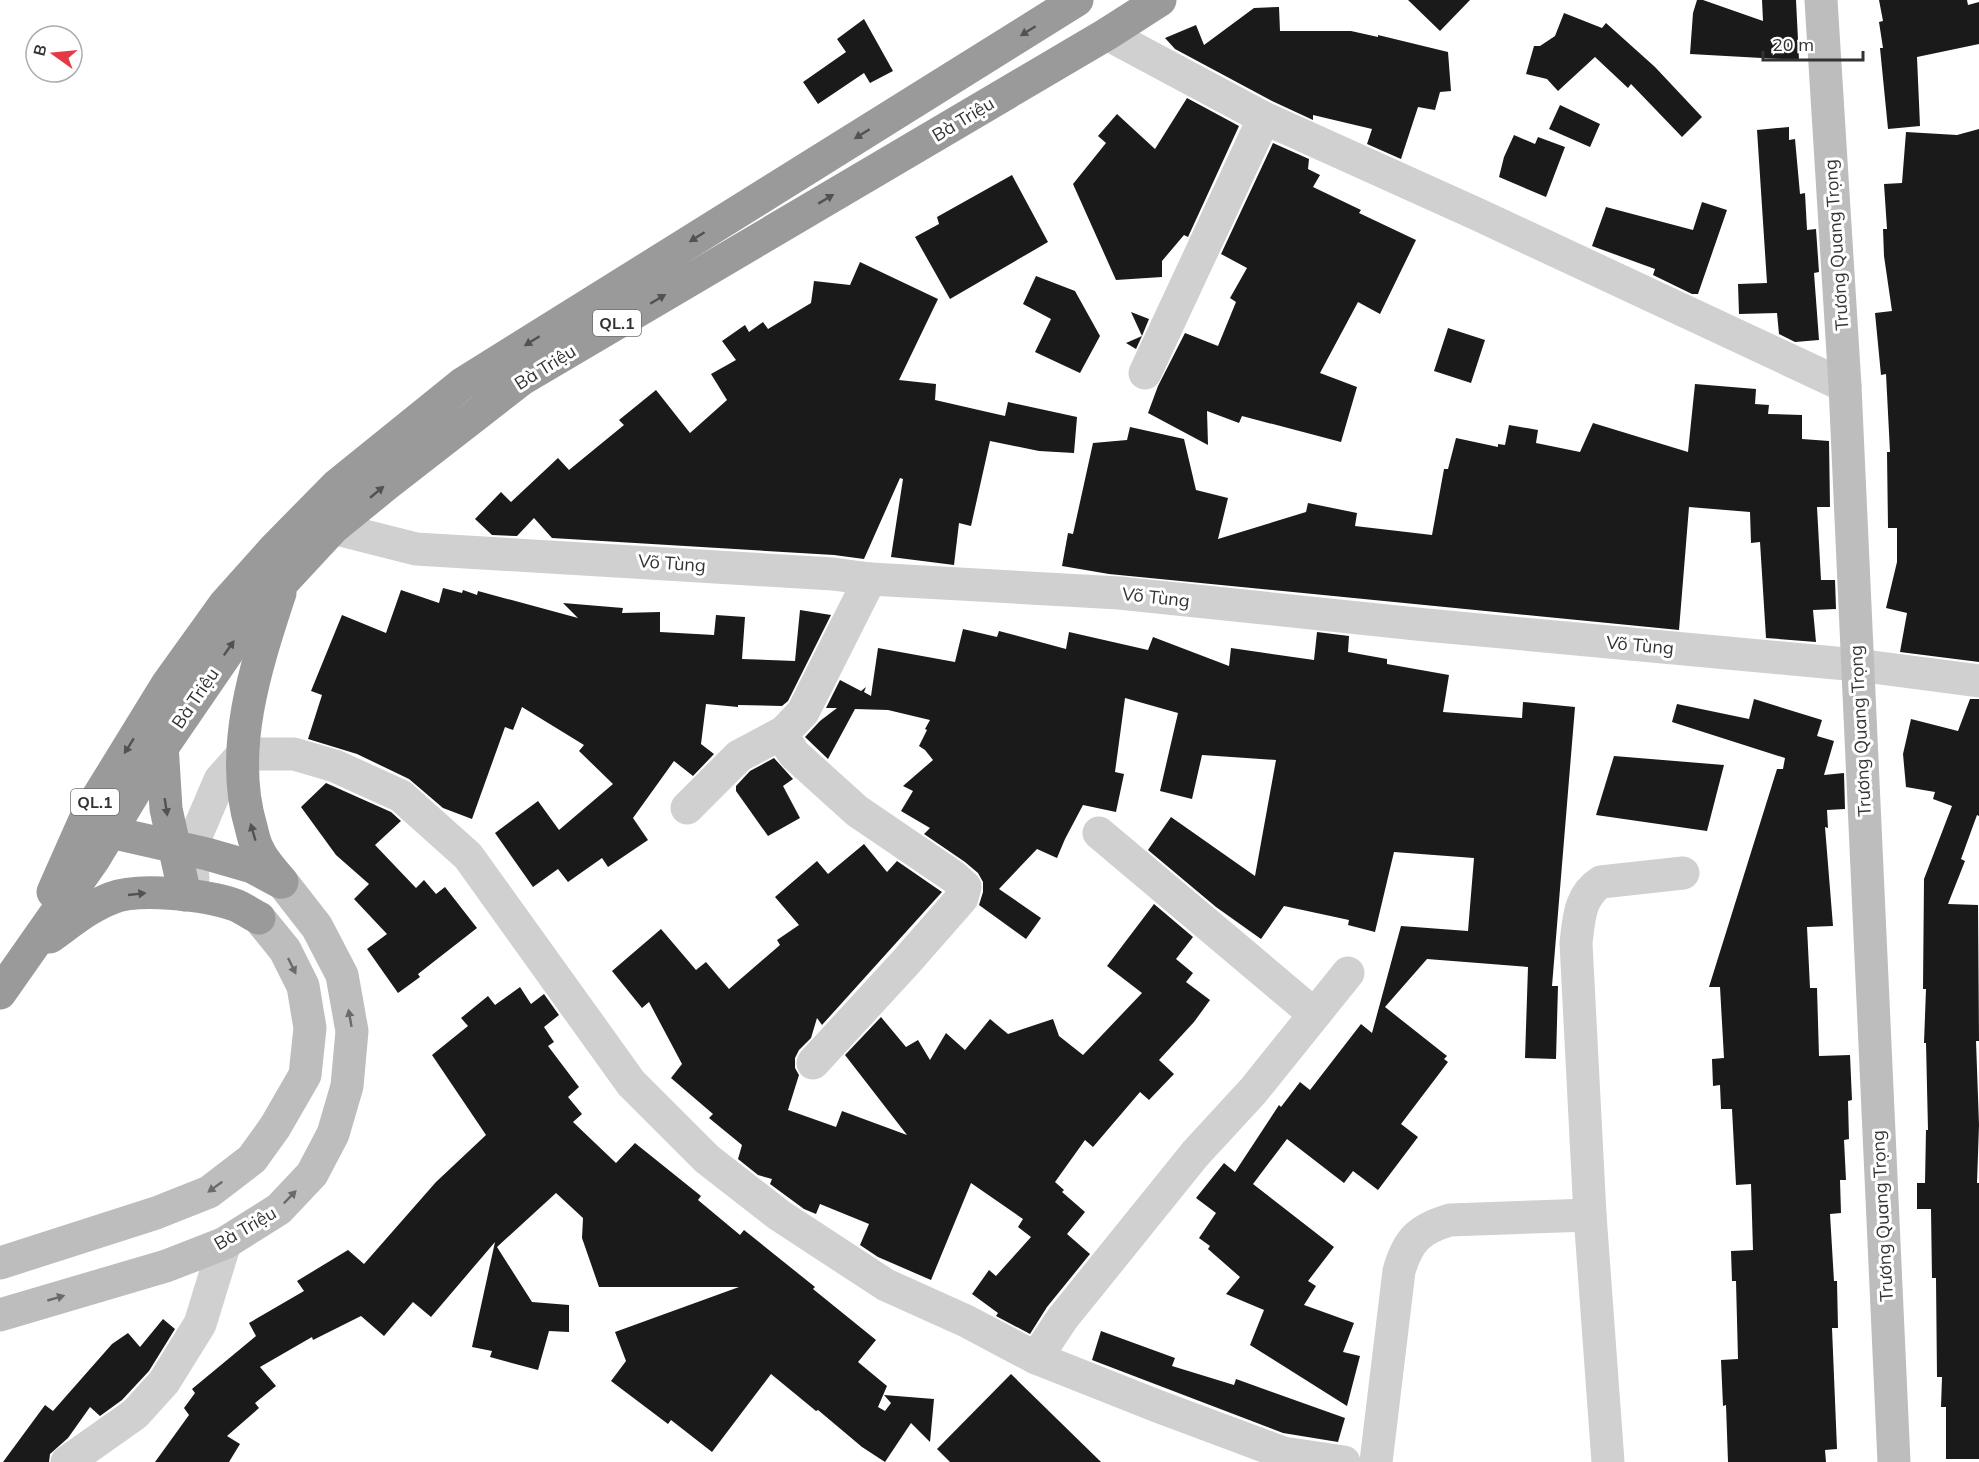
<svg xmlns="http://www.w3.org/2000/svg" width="1979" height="1462" font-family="Mulish,sans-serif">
  <rect width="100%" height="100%" fill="#fff"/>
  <g fill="#1a1a1a">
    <polygon points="1408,0 1470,0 1440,31"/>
    <polygon points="1697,0 1703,0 1763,21 1762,0 1796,0 1799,60 1690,54 1693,13"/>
    <polygon points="1879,0 1967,0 1968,5 1979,2 1979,44 1917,57 1920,126 1888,129 1880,48 1883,48 1879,22 1883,21"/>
    <polygon points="1279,7 1280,31 1351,31 1378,37 1378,35 1448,52 1451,91 1440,92 1435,110 1418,107 1401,159 1367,144 1372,129 1313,115 1313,120 1272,101 1175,49 1165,38 1196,25 1204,45 1254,8"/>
    <polygon points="1564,13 1602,28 1606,23 1655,67 1702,117 1682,137 1631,84 1628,88 1595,57 1558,91 1547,79 1526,74 1534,46 1540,46 1555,36"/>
    <polygon points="864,19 893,71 870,83 864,73 818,104 803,82 846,52 837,39"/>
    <polygon points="1187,98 1239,126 1188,237 1184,235 1162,261 1162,277 1116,280 1073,184 1106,143 1098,136 1117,114 1155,149"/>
    <polygon points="1560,105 1600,124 1590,147 1549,129"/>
    <polygon points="1789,127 1789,140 1795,139 1800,194 1805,193 1807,230 1816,229 1819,272 1814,273 1819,340 1795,342 1779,334 1777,313 1739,314 1738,284 1767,283 1757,130"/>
    <polygon points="1979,129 1979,662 1900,652 1907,613 1886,608 1897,562 1897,528 1888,528 1887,452 1890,452 1886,374 1881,375 1875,313 1892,311 1884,256 1883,229 1887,229 1884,184 1902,183 1906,132 1957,135"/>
    <polygon points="1514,135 1535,144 1538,137 1565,147 1546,197 1499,177 1504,157"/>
    <polygon points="1273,143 1309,159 1308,169 1320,175 1313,187 1361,210 1359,213 1416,240 1380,314 1358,302 1320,373 1357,387 1341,442 1242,416 1239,423 1207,411 1208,445 1148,413 1158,386 1185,333 1218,346 1236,302 1230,298 1247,268 1221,254"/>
    <polygon points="1012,175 1048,242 950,299 915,237 939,224 937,217"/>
    <polygon points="1702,202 1727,210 1698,294 1692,294 1653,275 1655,269 1592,246 1606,207 1693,230"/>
    <polygon points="860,262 938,299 899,380 936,384 935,400 1005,416 1008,402 1077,417 1074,453 1039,451 990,441 971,526 959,523 954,565 891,557 903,479 900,478 864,559 834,555 552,538 534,518 517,536 492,535 475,519 501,492 511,502 558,458 569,470 624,425 619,420 656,390 690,433 727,400 711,374 736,360 722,341 745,325 749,332 763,322 768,329 811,303 814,281 850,285"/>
    <polygon points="1036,276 1075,291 1100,336 1080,373 1035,352 1051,319 1023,304"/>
    <polygon points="1131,312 1149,319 1142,336"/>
    <polygon points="1448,328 1485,340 1471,383 1434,371"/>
    <polygon points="1142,336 1136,349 1126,343"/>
    <polygon points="1695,384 1756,389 1755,404 1769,405 1768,414 1802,415 1802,439 1829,441 1830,507 1817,507 1821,580 1835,580 1836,609 1813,610 1816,642 1766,638 1760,542 1751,543 1750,512 1689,507 1679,630 1109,574 1062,566 1068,533 1073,534 1093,443 1127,440 1130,427 1184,439 1196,490 1228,498 1218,539 1306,512 1308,503 1357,513 1355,526 1432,535 1444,469 1448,469 1456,438 1498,447 1498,444 1505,445 1509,425 1538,430 1536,443 1580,452 1593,423 1688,452"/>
    <polygon points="443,588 462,593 463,590 477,595 478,591 578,618 563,603 623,608 622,613 660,612 660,632 714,635 716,615 745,617 742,659 795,661 800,610 831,615 788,701 782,706 738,705 738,707 706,704 701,744 714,754 693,776 674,761 633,818 648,840 608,867 602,858 568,882 558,869 533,887 495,833 538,801 559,830 613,784 579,751 584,745 522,707 513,730 505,727 472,819 443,808 409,779 357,754 308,739 322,695 311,691 342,615 386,633 401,590 439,603"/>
    <polygon points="963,629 997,637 999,631 1066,649 1069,632 1148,650 1153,637 1229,666 1231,648 1314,660 1317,632 1349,636 1348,652 1387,659 1387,664 1449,675 1443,712 1522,718 1523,702 1575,707 1552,986 1558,986 1556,1059 1525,1058 1528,967 1427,959 1385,1007 1447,1056 1444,1059 1448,1062 1401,1124 1418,1137 1378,1190 1353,1171 1344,1183 1287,1139 1253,1184 1334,1247 1308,1281 1316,1286 1304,1305 1354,1323 1343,1352 1360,1356 1347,1406 1250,1345 1264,1310 1226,1294 1240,1277 1208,1249 1210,1246 1199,1238 1216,1213 1196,1198 1224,1163 1235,1172 1279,1105 1281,1107 1300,1082 1310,1090 1361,1024 1372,1033 1401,926 1468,931 1474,858 1394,852 1375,932 1348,925 1349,920 1284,906 1261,939 1216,907 1148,850 1171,817 1255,876 1276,760 1202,755 1192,799 1160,791 1178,713 1125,698 1115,772 1124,774 1116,812 1083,805 1065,839 1057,858 1037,849 999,889 1041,918 1026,939 979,905 983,892 983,882 978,873 965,862 924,834 930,828 901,811 913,791 903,786 933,760 925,750 919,746 927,730 925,729 930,720 888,710 855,709 828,759 805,737 820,721 837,708 826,708 840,680 861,691 866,687 864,692 871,696 878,648 955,662"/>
    <polygon points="1754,699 1822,720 1817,736 1834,741 1824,775 1844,773 1845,809 1827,810 1828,828 1825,827 1833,926 1807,927 1810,988 1817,988 1819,1056 1850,1055 1852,1100 1848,1101 1849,1139 1844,1140 1846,1180 1840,1180 1841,1213 1830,1214 1834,1281 1837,1281 1838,1328 1832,1328 1837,1449 1825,1450 1826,1462 1728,1462 1726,1405 1723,1406 1721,1360 1738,1359 1736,1281 1732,1281 1731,1251 1753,1250 1751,1184 1736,1185 1732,1109 1721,1109 1720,1085 1713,1086 1712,1059 1724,1058 1720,987 1709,987 1777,769 1783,769 1785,758 1672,722 1677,704 1749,719"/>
    <polygon points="1970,699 1979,699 1979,816 1977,815 1961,859 1965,861 1948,904 1978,905 1979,1041 1976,1041 1979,1125 1977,1183 1979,1183 1979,1459 1946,1459 1946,1407 1941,1407 1942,1377 1937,1377 1936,1278 1932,1278 1931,1209 1917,1209 1917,1183 1925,1183 1926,1130 1928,1130 1926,1043 1924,1043 1926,989 1923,989 1924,879 1952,806 1933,799 1935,792 1906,787 1903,754 1911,719 1958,731"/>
    <polygon points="1614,756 1724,765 1707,831 1596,815"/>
    <polygon points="774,758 793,779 783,786 800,818 768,836 736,791 736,786 750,771"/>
    <polygon points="326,783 391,812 401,821 375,845 416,888 424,880 436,894 445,887 477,928 418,974 420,977 398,993 367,949 387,934 354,899 369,884 336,855 301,807"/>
    <polygon points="864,844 887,872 897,861 942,892 822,1025 817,1018 811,1038 799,1050 795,1058 795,1068 799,1075 788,1110 836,1127 842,1111 907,1135 845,1055 881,1017 906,1047 918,1040 930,1060 946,1033 965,1050 990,1019 1008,1034 1053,1019 1059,1036 1083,1055 1142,993 1107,966 1154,904 1193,937 1176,959 1193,973 1186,982 1210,1000 1194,1022 1159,1060 1174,1074 1149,1100 1140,1092 1093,1147 1085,1140 1055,1182 1064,1190 1062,1192 1085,1212 1067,1234 1090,1254 1047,1307 1030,1334 996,1316 998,1313 972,1294 989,1270 996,1276 1031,1237 1018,1227 1023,1219 971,1183 931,1280 878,1257 860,1245 869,1224 820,1204 816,1214 804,1209 770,1184 772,1179 758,1175 738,1159 742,1145 709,1118 713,1114 671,1078 682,1064 649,1002 642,1008 612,971 661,929 696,970 706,962 729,989 780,945 777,940 799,925 775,897 817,861 828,874"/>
    <polygon points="520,987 531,1004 544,994 559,1015 544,1027 554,1042 548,1046 579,1087 568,1097 582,1114 573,1122 616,1163 635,1143 701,1196 698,1200 740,1235 744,1230 815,1287 813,1289 876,1340 858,1362 887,1386 878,1407 885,1411 891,1403 884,1395 934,1399 930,1442 911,1423 885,1462 862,1447 818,1410 816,1411 771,1374 712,1452 671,1420 668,1424 611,1381 626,1361 615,1332 739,1287 599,1287 582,1238 583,1218 556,1193 497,1247 532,1302 569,1305 569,1332 549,1331 538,1370 490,1357 492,1351 472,1347 495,1242 431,1317 413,1302 384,1336 361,1316 313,1340 312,1337 260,1367 276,1386 255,1403 259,1408 227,1436 240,1444 229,1462 155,1462 189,1415 184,1408 195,1393 192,1389 256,1336 249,1323 304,1291 297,1281 348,1250 364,1264 436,1182 486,1135 432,1055 468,1026 461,1018 488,996 495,1005"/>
    <polygon points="163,1319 175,1329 149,1371 122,1400 100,1416 90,1407 68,1438 50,1454 49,1462 3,1462 45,1405 53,1411 112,1344 128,1333 140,1347"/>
    <polygon points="1101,1331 1175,1358 1172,1366 1234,1385 1236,1379 1345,1418 1338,1442 1283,1433 1092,1360"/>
    <polygon points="1011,1374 1101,1462 950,1462 937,1449"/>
  </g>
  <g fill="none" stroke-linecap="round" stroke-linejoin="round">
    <g stroke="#d0d0d0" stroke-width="33">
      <polyline points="1107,34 1264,118 1479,215 1845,386"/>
      <polyline points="1145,373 1264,118"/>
      <polyline points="333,528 416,549 833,574 870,579 1119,593 1426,625 1857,665 1979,681"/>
      <polyline points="687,808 739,756 784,732"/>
      <polyline points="1099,833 1314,1014"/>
      <polyline points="193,878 190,850 220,780 243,754 294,754 335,766 401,796 468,856 631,1083 707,1159 779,1215 886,1285 966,1321 1036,1358 1157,1406 1283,1453 1344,1462"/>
      <polyline points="813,1063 905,963 962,898 965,887 954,877 857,811 794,754 788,745 784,732 803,712 870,579"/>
      <polyline points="1036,1358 1062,1319 1195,1154 1253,1091 1348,973"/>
      <polyline points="67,1462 135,1414 164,1382 200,1324 225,1243"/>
      <path d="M1376,1462L1399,1271C1408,1240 1419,1229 1450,1220L1590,1215"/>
      <path d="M1608,1462L1590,1215L1576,943C1579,919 1579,896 1601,882L1683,873"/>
    </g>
    <g stroke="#bdbdbd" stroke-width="33">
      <polyline points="1821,0 1845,386 1894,1462"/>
      <polyline points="0,1263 156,1213 209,1192 252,1159 275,1127 305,1075 310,1028 303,986 285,950 259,918"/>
      <polyline points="0,1315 166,1266 225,1243 279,1209 312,1174 333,1134 347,1086 352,1031 342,975 317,927 282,882"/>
    </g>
    <g stroke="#9a9a9a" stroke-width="33">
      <path d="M280,593C256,666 228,750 251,827C253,834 254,842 258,849C263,861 274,872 282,882"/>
      <polyline points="162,744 166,809 185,895"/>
      <polyline points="95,819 110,832 207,854 252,867 280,882"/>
      <polyline points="53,892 88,813 168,683 224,605 274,549 337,485 462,384 1077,0"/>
      <path d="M50,937C70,923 88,907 112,898C139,887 207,895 235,905C243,908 251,914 259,918"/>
      <polyline points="0,993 94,859 153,761 255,612 333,528 387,484 522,379 1107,34 1160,0"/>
    </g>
  </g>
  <defs><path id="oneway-solid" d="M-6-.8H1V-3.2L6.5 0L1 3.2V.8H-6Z" transform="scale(1.5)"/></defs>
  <g fill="#525252">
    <use href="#oneway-solid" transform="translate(1028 31) rotate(148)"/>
    <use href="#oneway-solid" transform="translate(862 134) rotate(148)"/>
    <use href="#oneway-solid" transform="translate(826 199) rotate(-31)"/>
    <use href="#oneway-solid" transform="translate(697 237) rotate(148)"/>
    <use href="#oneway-solid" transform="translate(658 299) rotate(-31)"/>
    <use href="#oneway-solid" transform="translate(532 341) rotate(148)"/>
    <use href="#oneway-solid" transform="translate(377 492) rotate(-40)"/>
    <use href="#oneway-solid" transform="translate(229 648) rotate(-55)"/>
    <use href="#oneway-solid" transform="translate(129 746) rotate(122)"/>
    <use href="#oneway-solid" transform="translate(166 807) rotate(81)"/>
    <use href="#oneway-solid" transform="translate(253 832) rotate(-106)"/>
    <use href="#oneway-solid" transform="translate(137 894) rotate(-6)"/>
  </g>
  <g fill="#6a6a6a">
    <use href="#oneway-solid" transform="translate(292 966) rotate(64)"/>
    <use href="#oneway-solid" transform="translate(350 1018) rotate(-100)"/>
    <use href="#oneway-solid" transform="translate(215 1187) rotate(144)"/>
    <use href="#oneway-solid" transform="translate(290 1197) rotate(-46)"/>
    <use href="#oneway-solid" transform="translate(56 1298) rotate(-16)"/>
  </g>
  <g text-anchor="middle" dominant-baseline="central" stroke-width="6" stroke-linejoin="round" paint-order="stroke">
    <g fill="#fff" stroke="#707070" stroke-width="1.5">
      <rect x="593" y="310" width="48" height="26" rx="4.5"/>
      <rect x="71" y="789" width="48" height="26" rx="4.5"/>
    </g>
    <g font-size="16" font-weight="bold" fill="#333">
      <text x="617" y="323">QL.1</text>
      <text x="95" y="802">QL.1</text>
    </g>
    <g font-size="18" fill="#333" stroke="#fff">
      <text transform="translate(963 119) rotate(-31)">Bà Triệu</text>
      <text transform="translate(1836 245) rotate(-94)">Trương Quang Trọng</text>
      <text transform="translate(545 367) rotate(-32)">Bà Triệu</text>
      <text transform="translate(672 563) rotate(4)">Võ Tùng</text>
      <text transform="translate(1156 597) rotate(6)">Võ Tùng</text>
      <text transform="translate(1640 645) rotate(5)">Võ Tùng</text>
      <text transform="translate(195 698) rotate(-56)">Bà Triệu</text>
      <text transform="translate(1860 731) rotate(-93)">Trương Quang Trọng</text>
      <text transform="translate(1882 1216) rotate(-93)">Trương Quang Trọng</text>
      <text transform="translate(245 1228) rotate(-30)">Bà Triệu</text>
    </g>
  </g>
  <g transform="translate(54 54) rotate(285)"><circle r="28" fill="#ffffff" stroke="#adadad" stroke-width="1.5"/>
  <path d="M0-4.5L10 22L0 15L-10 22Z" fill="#e63946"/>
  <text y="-9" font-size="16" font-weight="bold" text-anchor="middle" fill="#333333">B</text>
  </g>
  <path d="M1763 51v9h100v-9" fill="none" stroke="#333333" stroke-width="3"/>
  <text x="1772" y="51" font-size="18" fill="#333333" stroke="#ffffff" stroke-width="4.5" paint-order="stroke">20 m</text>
</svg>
